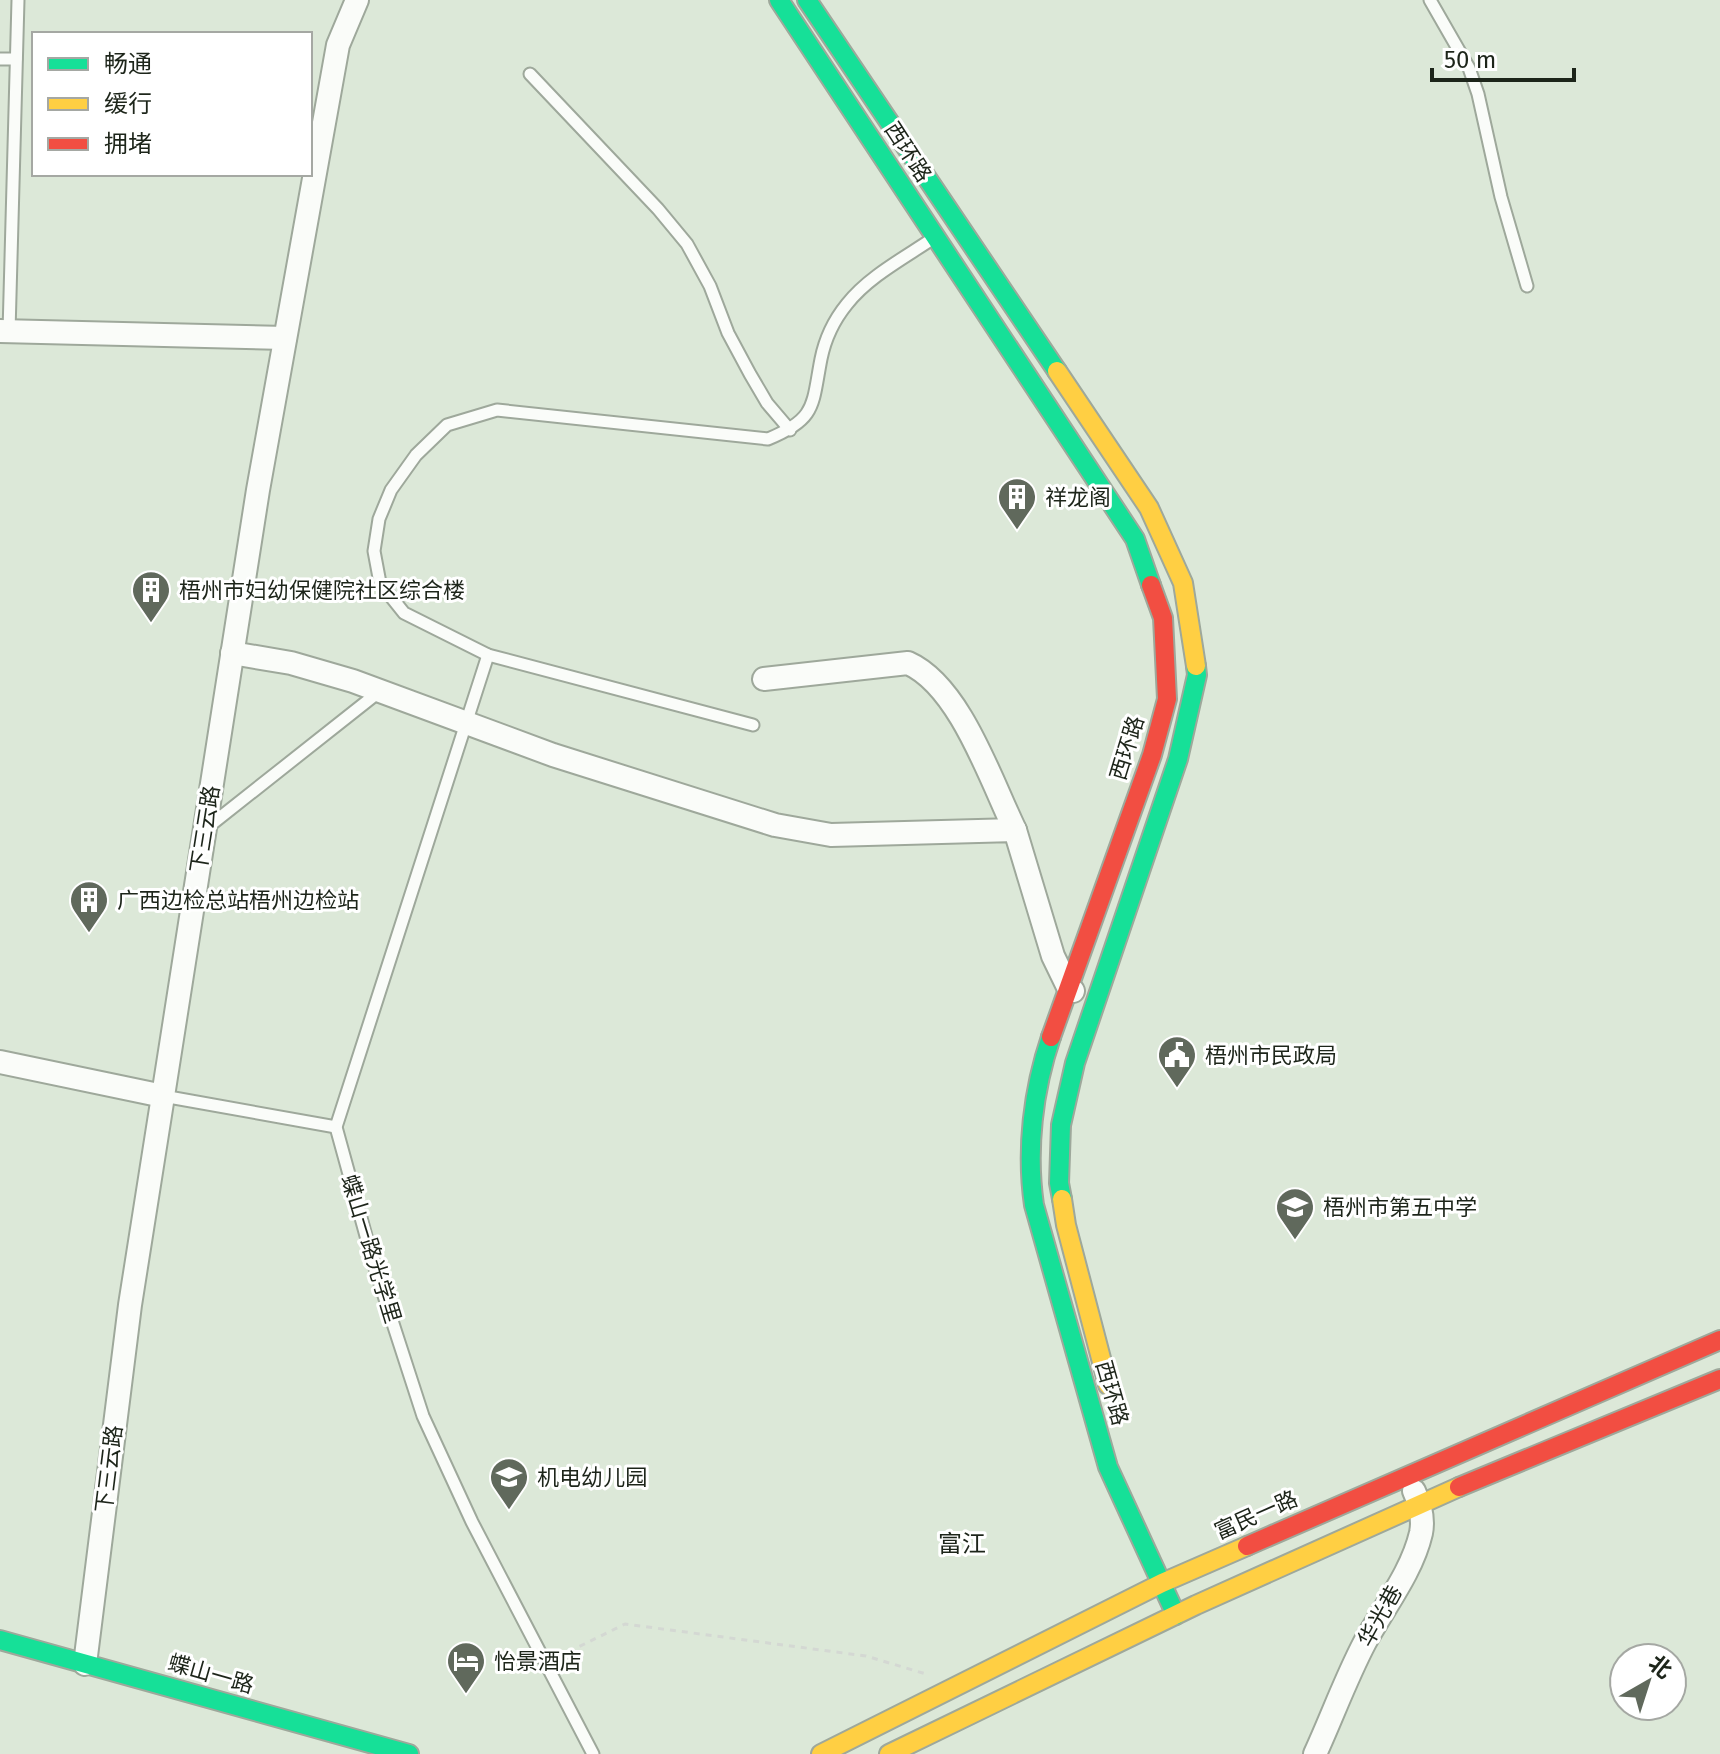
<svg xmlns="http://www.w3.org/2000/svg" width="1720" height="1754" font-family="'Fira Sans','Noto Sans SC',sans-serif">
  <rect width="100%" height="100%" fill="#dce8d8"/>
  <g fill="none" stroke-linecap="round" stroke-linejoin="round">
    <defs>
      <g id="lane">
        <polyline points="1430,0 1469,68 1478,94 1501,197 1527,286"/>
        <polyline points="0,59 16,59"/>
        <polyline points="530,74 658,209 687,244 710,286 728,333 750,374 767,403 790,430"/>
        <polyline points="9,332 18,0"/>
        <polyline points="488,655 336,1127 374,1265 423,1416 472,1522 593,1754"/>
        <path d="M753,725L488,655L404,613L380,583L374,551L379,519L391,490L416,455L447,425L497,410L768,439C817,419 812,405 821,359C825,339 834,320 847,304C869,276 906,257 935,237"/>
        <polyline points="208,827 380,691"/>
        <polyline points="163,1096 336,1127"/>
      </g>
      <g id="street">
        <polyline points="0,331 285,338"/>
        <polyline points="232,653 291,663 353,681 553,755 775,825 831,835 1015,830 1053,956 1069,989 1073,991"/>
        <path d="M764,679L908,663C960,686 991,781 1015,830"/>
        <polyline points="0,1062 163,1096"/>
        <polyline points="85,1664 130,1305 163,1096 258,490 338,45 357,0"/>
        <path d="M1315,1754C1332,1717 1346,1678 1365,1642C1384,1607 1412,1572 1421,1533C1424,1518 1420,1504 1414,1491"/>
      </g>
      <g id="fast">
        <polyline points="779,0 1135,539 1151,585"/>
        <polyline points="807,0 1057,371"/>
        <path d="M1051,1037C1033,1090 1026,1150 1034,1205L1108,1467L1176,1615"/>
        <polyline points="1062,1199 1059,1183 1061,1125 1075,1063 1178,759 1197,675 1196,666"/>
        <polyline points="0,1640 409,1754"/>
      </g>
      <g id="slow">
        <polyline points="1057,371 1149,508 1183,583 1196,666"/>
        <polyline points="1062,1199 1066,1225 1108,1385"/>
        <polyline points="821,1754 1162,1583 1247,1546"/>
        <polyline points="889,1754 1196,1605 1459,1487"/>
      </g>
      <g id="jam">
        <polyline points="1051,1037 1152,755 1167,699 1163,618 1151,585"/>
        <polyline points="1459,1487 1720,1379"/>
        <polyline points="1247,1546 1720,1340"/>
      </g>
    </defs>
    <use href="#lane" stroke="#9ea89b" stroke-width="15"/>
    <use href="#street" stroke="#9ea89b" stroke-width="26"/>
    <use href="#fast" stroke="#9ea89b" stroke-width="22"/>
    <use href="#slow" stroke="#9ea89b" stroke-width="22"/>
    <use href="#jam" stroke="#9ea89b" stroke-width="22"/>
    <polyline stroke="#d4d8d3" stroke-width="3" stroke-dasharray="6 6" stroke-linecap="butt" points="558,1657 625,1624 866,1656 926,1674"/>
    <use href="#lane" stroke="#fafcf9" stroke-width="11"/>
    <use href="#street" stroke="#fafcf9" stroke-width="22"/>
    <use href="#fast" stroke="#16e098" stroke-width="18"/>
    <use href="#slow" stroke="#ffcf43" stroke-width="18"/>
    <use href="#jam" stroke="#f24e42" stroke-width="18"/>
  </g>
  <defs>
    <symbol id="building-pin" viewBox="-11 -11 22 30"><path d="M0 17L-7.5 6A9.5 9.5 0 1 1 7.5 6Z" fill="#60695c" stroke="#fff"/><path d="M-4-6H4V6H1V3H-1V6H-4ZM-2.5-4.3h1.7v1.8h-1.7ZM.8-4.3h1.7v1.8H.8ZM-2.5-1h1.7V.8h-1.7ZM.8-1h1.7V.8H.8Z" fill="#fff"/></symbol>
    <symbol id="civic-pin" viewBox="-11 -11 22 30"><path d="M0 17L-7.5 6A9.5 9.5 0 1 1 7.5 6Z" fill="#60695c" stroke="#fff"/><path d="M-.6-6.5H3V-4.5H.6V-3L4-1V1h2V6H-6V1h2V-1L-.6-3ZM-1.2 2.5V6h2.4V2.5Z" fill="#fff"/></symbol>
    <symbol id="school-pin" viewBox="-11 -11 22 30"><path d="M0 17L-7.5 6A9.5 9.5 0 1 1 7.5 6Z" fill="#60695c" stroke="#fff"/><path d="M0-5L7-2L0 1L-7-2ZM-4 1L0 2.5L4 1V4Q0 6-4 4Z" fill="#fff"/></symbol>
    <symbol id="hotel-pin" viewBox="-11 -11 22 30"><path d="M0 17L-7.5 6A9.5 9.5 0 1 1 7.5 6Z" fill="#60695c" stroke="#fff"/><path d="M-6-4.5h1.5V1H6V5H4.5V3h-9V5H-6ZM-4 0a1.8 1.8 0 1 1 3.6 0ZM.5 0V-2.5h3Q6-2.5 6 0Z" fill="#fff"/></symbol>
  </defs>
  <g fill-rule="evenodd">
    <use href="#building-pin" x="995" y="475" width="44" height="60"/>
    <use href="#building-pin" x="129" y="568" width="44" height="60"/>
    <use href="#building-pin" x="67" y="878" width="44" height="60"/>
    <use href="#civic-pin" x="1155" y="1033" width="44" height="60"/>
    <use href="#school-pin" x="1273" y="1185" width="44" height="60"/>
    <use href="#school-pin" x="487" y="1455" width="44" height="60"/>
    <use href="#hotel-pin" x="444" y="1639" width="44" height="60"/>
  </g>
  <g text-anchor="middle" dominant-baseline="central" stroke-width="6" stroke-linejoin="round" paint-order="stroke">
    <g font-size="22" fill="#1d251a" stroke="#fff">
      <text transform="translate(908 152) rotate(57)">西环路</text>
      <text transform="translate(1127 748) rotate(-73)">西环路</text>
      <text transform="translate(205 829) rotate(-81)">下三云路</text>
      <text transform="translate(371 1249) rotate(73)">蝶山一路光学里</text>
      <text transform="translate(1112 1393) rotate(74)">西环路</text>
      <text transform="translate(109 1469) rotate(-83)">下三云路</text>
      <text transform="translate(1256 1515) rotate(-24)">富民一路</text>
      <text transform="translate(1380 1616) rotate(-61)">华光巷</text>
      <text transform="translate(211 1674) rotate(16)">蝶山一路</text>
    </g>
    <g font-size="22" fill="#1d251a" stroke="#fff" text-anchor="start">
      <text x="1045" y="497">祥龙阁</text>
      <text x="179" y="590">梧州市妇幼保健院社区综合楼</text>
      <text x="117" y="900">广西边检总站梧州边检站</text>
      <text x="1205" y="1055">梧州市民政局</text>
      <text x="1323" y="1207">梧州市第五中学</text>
      <text x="537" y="1477">机电幼儿园</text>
      <text x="494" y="1661">怡景酒店</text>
    </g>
    <g font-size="24" fill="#1d251a" stroke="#fff">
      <text x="962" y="1544">富江</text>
    </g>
  </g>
  <rect x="32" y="32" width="280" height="144" fill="#ffffff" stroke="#a5a8a3" stroke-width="2"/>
  <rect x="48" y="58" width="40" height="12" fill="#16e098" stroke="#a5a8a3" stroke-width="2"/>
  <text x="104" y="72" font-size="24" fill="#1d251a">畅通</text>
  <rect x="48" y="98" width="40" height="12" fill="#ffcf43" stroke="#a5a8a3" stroke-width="2"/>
  <text x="104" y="112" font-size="24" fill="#1d251a">缓行</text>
  <rect x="48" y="138" width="40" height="12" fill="#f24e42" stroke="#a5a8a3" stroke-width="2"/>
  <text x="104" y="152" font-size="24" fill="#1d251a">拥堵</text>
  <g transform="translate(1648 1682) rotate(39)"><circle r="38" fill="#ffffff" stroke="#a5a8a3" stroke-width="2"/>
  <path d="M0-6L14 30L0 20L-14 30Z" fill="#60695c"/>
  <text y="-12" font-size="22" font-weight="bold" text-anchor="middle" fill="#1d251a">北</text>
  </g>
  <path d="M1432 68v12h142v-12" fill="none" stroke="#1d251a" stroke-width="4"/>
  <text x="1444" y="68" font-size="24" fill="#1d251a" stroke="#ffffff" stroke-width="6" paint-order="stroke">50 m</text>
</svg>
